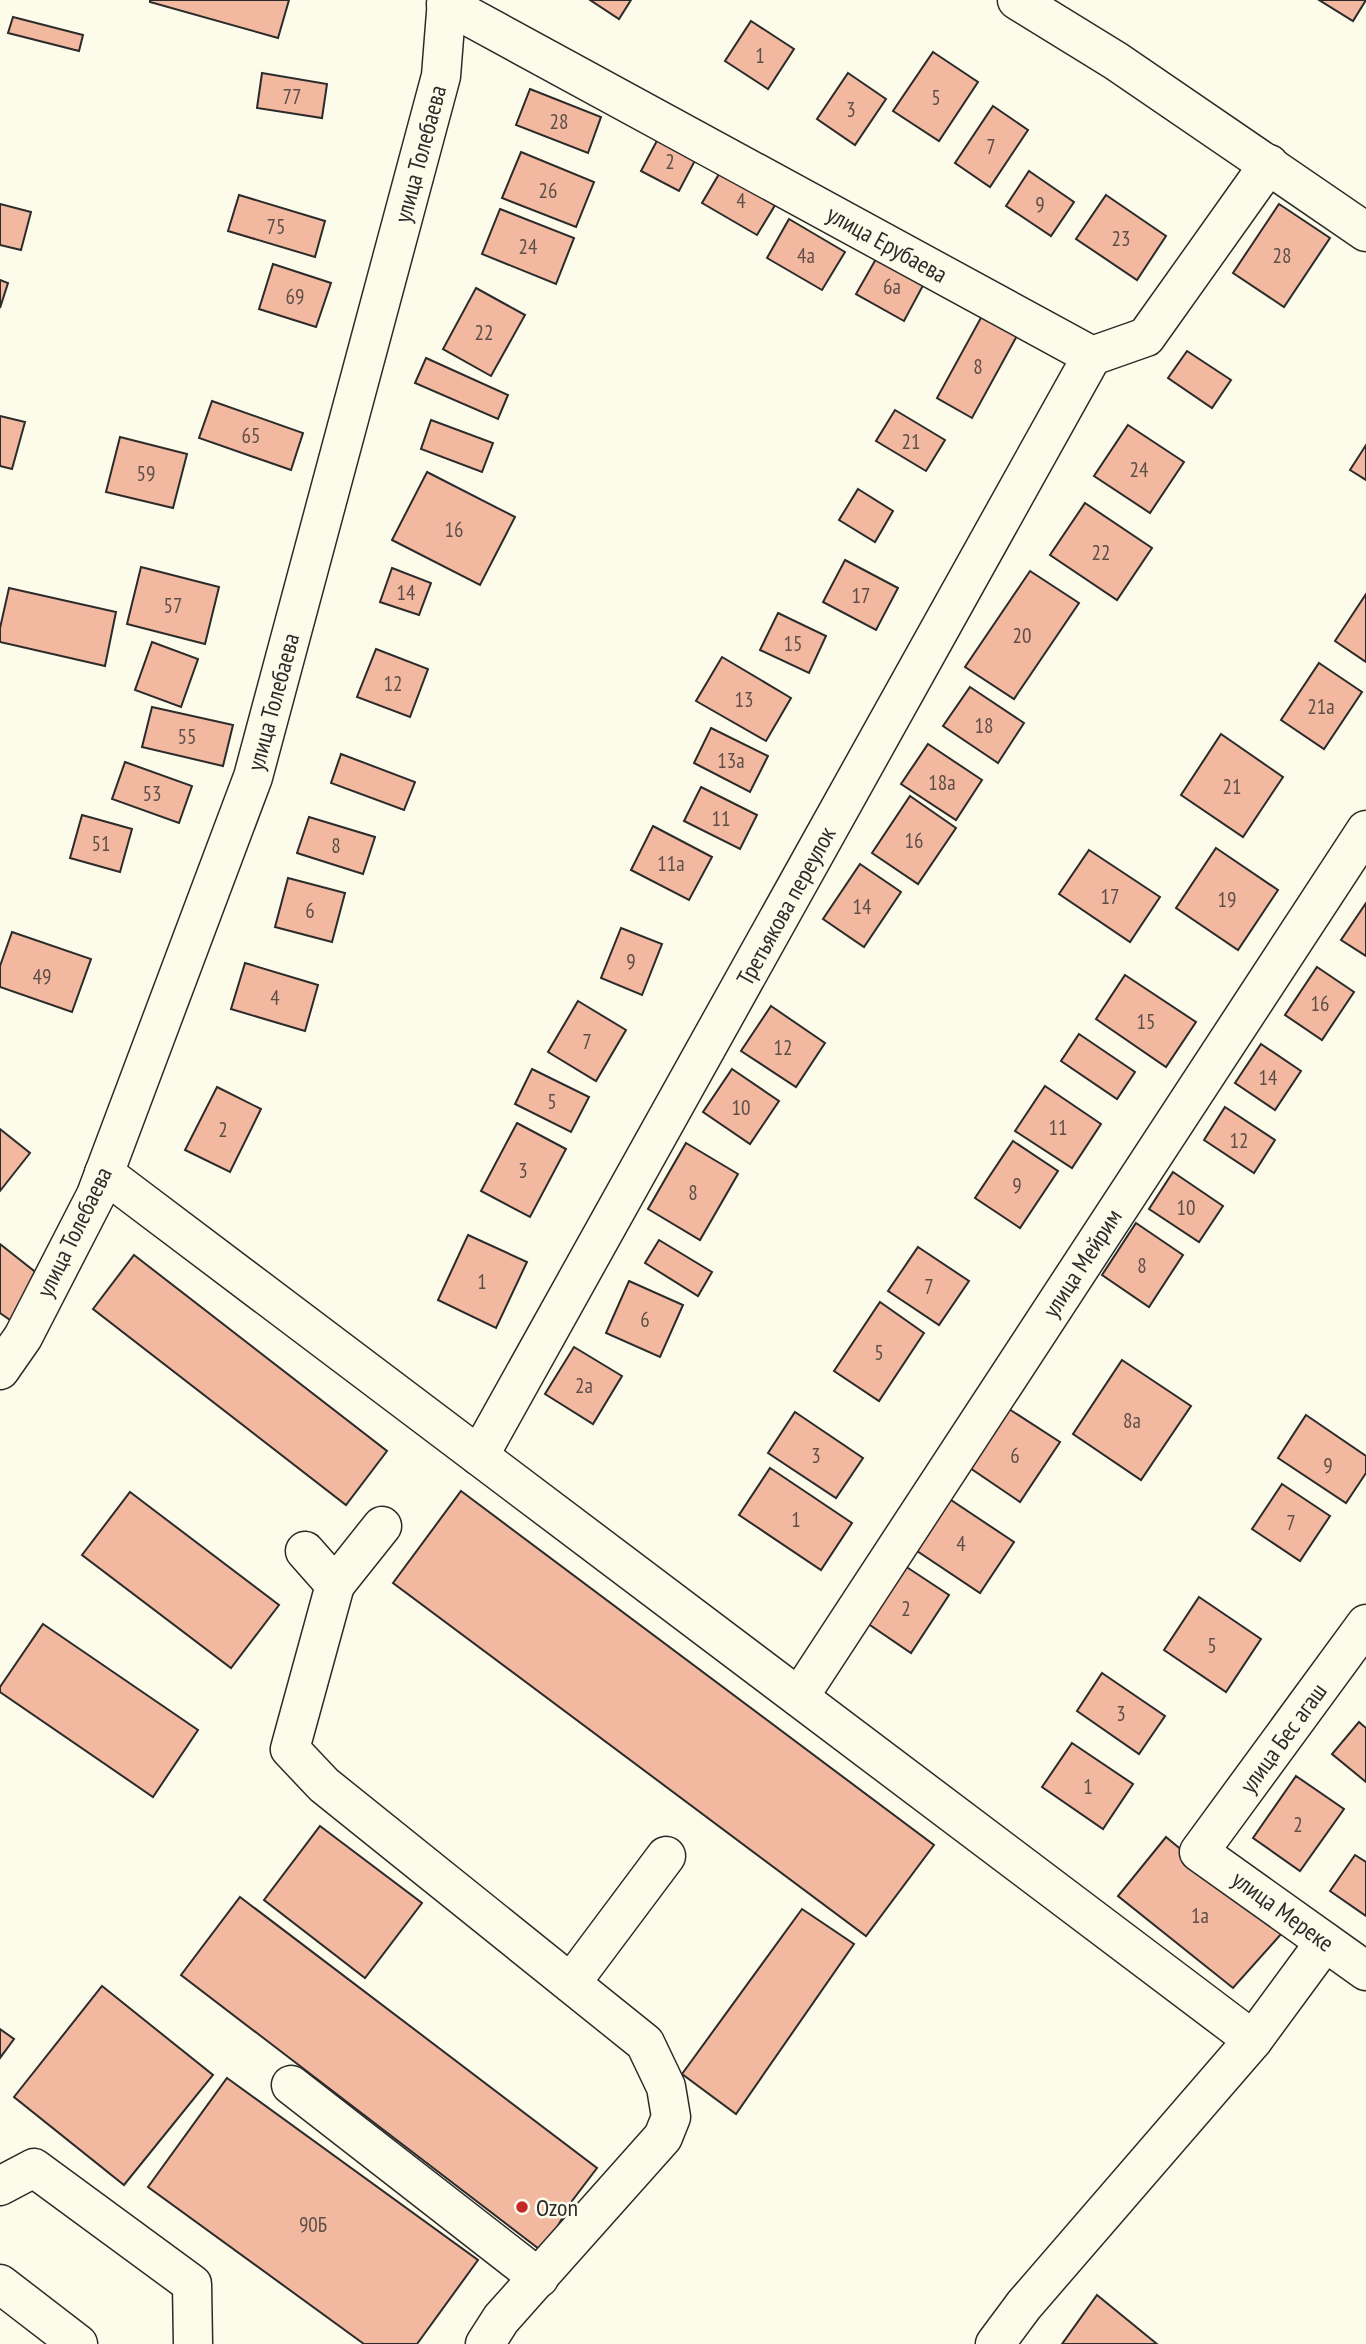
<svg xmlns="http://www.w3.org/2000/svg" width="1366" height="2344" font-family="'PT Sans Narrow',sans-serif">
  <rect width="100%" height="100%" fill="#fdfbea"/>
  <g fill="#f2b8a0" stroke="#2b2b2b" stroke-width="2">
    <polygon points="150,0 289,0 278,38 150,2"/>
    <polygon points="590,0 631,0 619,19"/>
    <polygon points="1319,0 1366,0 1353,21"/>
    <polygon points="13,17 83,35 79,51 8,33"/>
    <polygon points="751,21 794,49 768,89 725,61"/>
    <polygon points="933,52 978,82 939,141 893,111"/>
    <polygon points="262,73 327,84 322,118 257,108"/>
    <polygon points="848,73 886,99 855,145 817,119"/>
    <polygon points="530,89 601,117 588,153 516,125"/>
    <polygon points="993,106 1028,130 990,187 955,163"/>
    <polygon points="662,131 700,151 679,191 641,171"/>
    <polygon points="521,152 594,182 576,227 502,198"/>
    <polygon points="725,164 780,197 757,235 702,203"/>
    <polygon points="1029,171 1074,202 1051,236 1006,206"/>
    <polygon points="239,195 325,221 315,257 228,231"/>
    <polygon points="1106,195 1166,236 1137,280 1076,239"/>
    <polygon points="0,204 31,212 21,250 0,245"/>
    <polygon points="1279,204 1330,238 1284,307 1233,273"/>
    <polygon points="500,209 574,238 556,284 482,254"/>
    <polygon points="789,219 845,252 822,290 767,258"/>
    <polygon points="880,252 927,278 904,321 856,294"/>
    <polygon points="273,264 331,283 316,327 259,309"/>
    <polygon points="0,280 8,283 0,308"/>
    <polygon points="476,288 525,315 491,376 443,349"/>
    <polygon points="983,314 1018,334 972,418 937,398"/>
    <polygon points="1187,351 1231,380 1212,408 1168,378"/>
    <polygon points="426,358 508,395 498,419 415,383"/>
    <polygon points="212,401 303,433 291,470 199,438"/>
    <polygon points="895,410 945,440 926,471 876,441"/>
    <polygon points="0,416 25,422 12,469 0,466"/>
    <polygon points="431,420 493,443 482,472 421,449"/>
    <polygon points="1128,425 1184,462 1150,513 1094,476"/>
    <polygon points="120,437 187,454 173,508 106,492"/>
    <polygon points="1366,445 1366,480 1350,470"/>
    <polygon points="427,472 515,517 480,585 392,540"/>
    <polygon points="858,489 893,511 875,542 839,520"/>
    <polygon points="1085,503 1152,548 1117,600 1050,555"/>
    <polygon points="845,560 898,588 876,630 823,602"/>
    <polygon points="141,567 219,587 205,644 127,624"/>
    <polygon points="392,568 431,583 419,615 380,602"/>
    <polygon points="1030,571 1079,603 1014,699 965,667"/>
    <polygon points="9,588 116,612 105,666 0,642 0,628"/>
    <polygon points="1366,594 1366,662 1335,641"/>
    <polygon points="778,613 826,636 809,673 760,650"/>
    <polygon points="152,642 198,659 181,707 135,690"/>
    <polygon points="376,649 428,669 410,717 357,697"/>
    <polygon points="722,657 791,698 766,741 696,701"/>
    <polygon points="1319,663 1362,692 1324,749 1281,720"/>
    <polygon points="970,687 1024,723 998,763 943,726"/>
    <polygon points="152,707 233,725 223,766 142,747"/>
    <polygon points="711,728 768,756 750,792 694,763"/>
    <polygon points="1221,734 1283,777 1243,837 1181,795"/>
    <polygon points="928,744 982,780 956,820 901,784"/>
    <polygon points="341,754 415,782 404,810 331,783"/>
    <polygon points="125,762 192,786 179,823 112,799"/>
    <polygon points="701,787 757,815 740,849 684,821"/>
    <polygon points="910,796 956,828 918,884 872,853"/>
    <polygon points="82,815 132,829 120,872 70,858"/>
    <polygon points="309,817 375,837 363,874 297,853"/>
    <polygon points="653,826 712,857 689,900 631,870"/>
    <polygon points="1216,848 1278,890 1238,950 1176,908"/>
    <polygon points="1089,850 1160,897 1130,942 1059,894"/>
    <polygon points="860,864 901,892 864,947 823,919"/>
    <polygon points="288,878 345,893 332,942 275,927"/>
    <polygon points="1366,903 1366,956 1341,940"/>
    <polygon points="621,928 662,944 642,995 601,978"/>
    <polygon points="12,932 91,959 72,1012 0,987 0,966"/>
    <polygon points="245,963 318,985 305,1031 231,1009"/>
    <polygon points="1317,967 1354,992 1322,1040 1285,1015"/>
    <polygon points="1125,975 1196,1022 1166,1067 1096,1019"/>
    <polygon points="578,1001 626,1030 596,1081 548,1052"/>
    <polygon points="771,1006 825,1043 796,1087 741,1051"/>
    <polygon points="1079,1034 1135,1072 1117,1099 1061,1061"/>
    <polygon points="1261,1044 1301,1071 1275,1110 1235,1083"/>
    <polygon points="532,1069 589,1097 571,1132 515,1104"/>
    <polygon points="732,1069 779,1101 750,1144 703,1112"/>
    <polygon points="1045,1086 1101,1124 1072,1168 1015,1131"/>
    <polygon points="217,1087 261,1109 230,1172 185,1150"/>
    <polygon points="1225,1107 1275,1140 1254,1173 1204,1140"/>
    <polygon points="517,1123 566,1149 530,1217 481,1191"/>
    <polygon points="0,1129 30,1153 0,1191"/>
    <polygon points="1013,1141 1058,1171 1020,1228 975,1198"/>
    <polygon points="686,1143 738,1174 700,1240 648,1209"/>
    <polygon points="1173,1172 1223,1206 1199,1242 1149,1209"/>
    <polygon points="1136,1223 1183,1255 1149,1307 1102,1275"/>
    <polygon points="468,1235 527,1262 496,1328 438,1300"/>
    <polygon points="659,1240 712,1272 698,1296 645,1263"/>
    <polygon points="0,1244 43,1278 10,1320 0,1313"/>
    <polygon points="918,1247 969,1281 939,1325 888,1291"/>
    <polygon points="134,1255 387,1451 346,1505 93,1309"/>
    <polygon points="629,1281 683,1305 660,1357 606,1333"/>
    <polygon points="880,1302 924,1333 879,1401 834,1371"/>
    <polygon points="574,1347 622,1376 593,1424 545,1394"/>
    <polygon points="1122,1360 1191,1406 1141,1480 1073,1434"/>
    <polygon points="1009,1409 1060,1442 1020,1502 970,1468"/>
    <polygon points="795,1412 863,1458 836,1498 768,1453"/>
    <polygon points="1306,1415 1366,1456 1366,1473 1346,1503 1278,1458"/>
    <polygon points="770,1468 852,1523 821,1570 739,1515"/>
    <polygon points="1282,1484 1330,1516 1300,1561 1252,1529"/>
    <polygon points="461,1491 934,1845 866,1936 393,1583"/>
    <polygon points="130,1492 279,1605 231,1668 82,1555"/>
    <polygon points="942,1494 1014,1542 980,1593 908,1545"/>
    <polygon points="902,1564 949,1595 911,1653 864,1621"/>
    <polygon points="1199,1597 1261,1639 1226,1692 1164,1650"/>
    <polygon points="43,1624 198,1730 153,1797 0,1692 0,1687"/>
    <polygon points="1102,1673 1165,1716 1139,1754 1077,1711"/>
    <polygon points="1359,1722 1366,1728 1366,1782 1332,1754"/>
    <polygon points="1072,1743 1133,1784 1103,1829 1042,1787"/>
    <polygon points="1296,1776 1344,1809 1300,1871 1253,1838"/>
    <polygon points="320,1826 422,1903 365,1978 264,1900"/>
    <polygon points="1166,1837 1282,1933 1233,1988 1118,1896"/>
    <polygon points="1355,1855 1366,1862 1366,1916 1330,1891"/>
    <polygon points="240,1897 597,2168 572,2201 543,2252 181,1975"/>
    <polygon points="802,1909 854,1944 736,2114 682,2074"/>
    <polygon points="102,1986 213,2075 124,2185 14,2097"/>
    <polygon points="0,2029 14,2039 0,2058"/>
    <polygon points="227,2078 478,2260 417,2344 364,2344 148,2187"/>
    <polygon points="1097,2295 1157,2344 1062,2344"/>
  </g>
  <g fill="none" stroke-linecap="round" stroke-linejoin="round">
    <defs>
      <g id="minor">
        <polyline points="1017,0 1116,61 1366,232"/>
        <polyline points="446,4 1092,356 1146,337 1269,164"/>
        <polyline points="104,1173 1253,2040"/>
        <polyline points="0,1370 23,1337 96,1195 253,777 441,76 447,0"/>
        <polyline points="479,1456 1092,356"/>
        <polyline points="305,1551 335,1585 290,1749 324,1785 645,2043 666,2087 671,2117 663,2137 501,2319 485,2344"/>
        <polyline points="335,1585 382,1526"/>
        <polyline points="1366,1624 1199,1852 1366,1971"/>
        <polyline points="799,1697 1366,830"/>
        <polyline points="571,1983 666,1856"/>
        <polyline points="291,2085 539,2278"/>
        <polyline points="0,2186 34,2168 192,2284 193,2344"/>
        <polyline points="995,2344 1024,2305 1253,2040 1325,1942"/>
      </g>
      <polyline id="major" points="0,2284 78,2344"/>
    </defs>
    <use href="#minor" stroke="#2b2b2b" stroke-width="41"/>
    <use href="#major" stroke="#2b2b2b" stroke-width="41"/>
    <use href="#minor" stroke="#fdfbea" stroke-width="38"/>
    <use href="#major" stroke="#fdfbea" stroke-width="38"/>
  </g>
  <circle fill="#c62828" stroke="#fdfbea" stroke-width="2.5" cx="522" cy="2207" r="7"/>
  <g text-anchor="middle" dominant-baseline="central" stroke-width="5" stroke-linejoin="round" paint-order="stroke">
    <g font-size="21" fill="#5d4e48">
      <text x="760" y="55">1</text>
      <text x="292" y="96">77</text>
      <text x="936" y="97">5</text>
      <text x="851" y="109">3</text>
      <text x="559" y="121">28</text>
      <text x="991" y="146">7</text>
      <text x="670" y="161">2</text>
      <text x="548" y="190">26</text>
      <text x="741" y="200">4</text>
      <text x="1040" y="204">9</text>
      <text x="276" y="226">75</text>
      <text x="1121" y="238">23</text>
      <text x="528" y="246">24</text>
      <text x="806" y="255">4а</text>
      <text x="1282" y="255">28</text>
      <text x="892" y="286">6а</text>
      <text x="295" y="296">69</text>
      <text x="484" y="332">22</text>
      <text x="978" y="366">8</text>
      <text x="251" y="435">65</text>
      <text x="911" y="441">21</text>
      <text x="1139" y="469">24</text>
      <text x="146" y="473">59</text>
      <text x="454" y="529">16</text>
      <text x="1101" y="552">22</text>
      <text x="406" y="592">14</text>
      <text x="861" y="595">17</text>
      <text x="173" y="605">57</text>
      <text x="1022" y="635">20</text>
      <text x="793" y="643">15</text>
      <text x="393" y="683">12</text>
      <text x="744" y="699">13</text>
      <text x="1321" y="706">21а</text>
      <text x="984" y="725">18</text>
      <text x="187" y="736">55</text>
      <text x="731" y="760">13а</text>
      <text x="942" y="782">18а</text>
      <text x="1232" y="786">21</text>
      <text x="152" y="793">53</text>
      <text x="721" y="818">11</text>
      <text x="914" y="840">16</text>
      <text x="101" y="843">51</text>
      <text x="336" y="845">8</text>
      <text x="671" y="863">11а</text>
      <text x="1110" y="896">17</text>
      <text x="1227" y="899">19</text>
      <text x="862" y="906">14</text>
      <text x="310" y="910">6</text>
      <text x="631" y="961">9</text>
      <text x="42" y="976">49</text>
      <text x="275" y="997">4</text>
      <text x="1320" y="1003">16</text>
      <text x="1146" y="1021">15</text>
      <text x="587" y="1041">7</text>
      <text x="783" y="1047">12</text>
      <text x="1268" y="1077">14</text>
      <text x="552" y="1101">5</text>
      <text x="741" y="1107">10</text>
      <text x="1058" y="1127">11</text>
      <text x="223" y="1129">2</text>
      <text x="1239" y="1140">12</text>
      <text x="523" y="1170">3</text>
      <text x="1017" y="1185">9</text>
      <text x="693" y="1192">8</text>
      <text x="1186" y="1207">10</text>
      <text x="1142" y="1265">8</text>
      <text x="482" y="1281">1</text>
      <text x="929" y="1286">7</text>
      <text x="645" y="1319">6</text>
      <text x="879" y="1352">5</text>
      <text x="584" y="1385">2а</text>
      <text x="1132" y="1420">8а</text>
      <text x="816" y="1455">3</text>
      <text x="1015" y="1455">6</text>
      <text x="1328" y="1465">9</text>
      <text x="796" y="1519">1</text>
      <text x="1291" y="1522">7</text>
      <text x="961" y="1543">4</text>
      <text x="906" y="1608">2</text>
      <text x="1212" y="1645">5</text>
      <text x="1121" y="1713">3</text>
      <text x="1088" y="1786">1</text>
      <text x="1298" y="1824">2</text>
      <text x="1200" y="1915">1а</text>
      <text x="313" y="2224">90Б</text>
    </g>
    <g font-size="24" fill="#2b2b2b" stroke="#fdfbea">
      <text transform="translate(420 154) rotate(-75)">улица Толебаева</text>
      <text transform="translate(887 244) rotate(29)">улица Ерубаева</text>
      <text transform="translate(273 702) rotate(-75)">улица Толебаева</text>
      <text transform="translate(786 906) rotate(-61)">Третьякова переулок</text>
      <text transform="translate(74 1232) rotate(-64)">улица Толебаева</text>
      <text transform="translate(1082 1263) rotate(-57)">улица Мейрим</text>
      <text transform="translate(1283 1738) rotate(-54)">улица Бес агаш</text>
      <text transform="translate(1283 1911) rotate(36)">улица Мереке</text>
    </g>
    <g font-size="24" fill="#2b2b2b" stroke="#fdfbea" text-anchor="start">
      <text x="536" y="2207">Ozon</text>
    </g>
  </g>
</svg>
